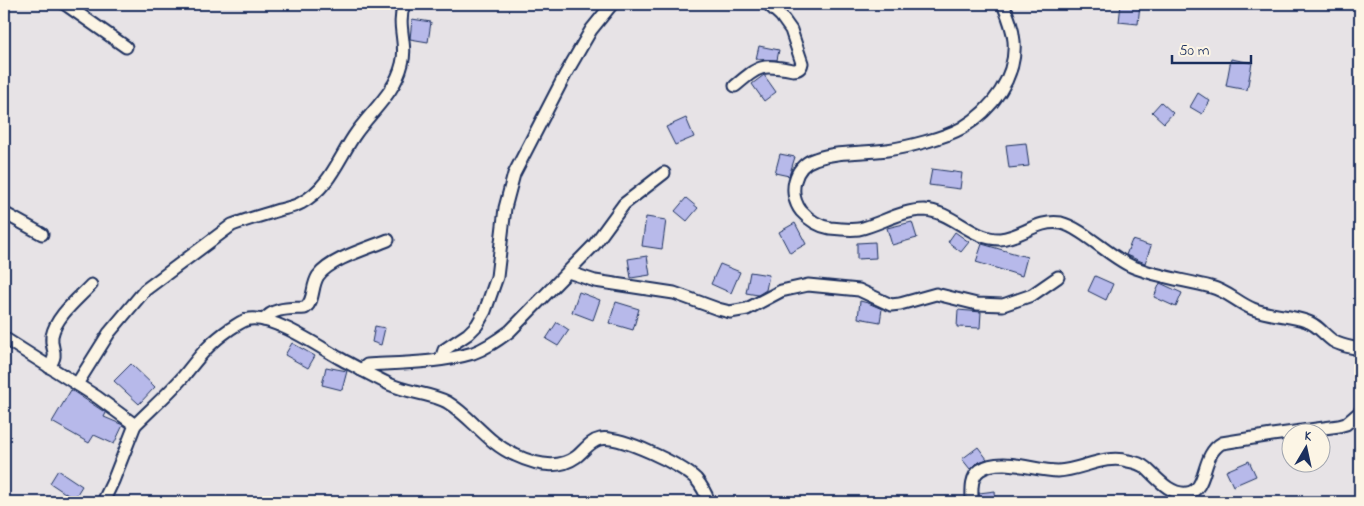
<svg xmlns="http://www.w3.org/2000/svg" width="1364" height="506" font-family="'Indie Flower',sans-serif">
  <rect width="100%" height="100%" fill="#e7e3e6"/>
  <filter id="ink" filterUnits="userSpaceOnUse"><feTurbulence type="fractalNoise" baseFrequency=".02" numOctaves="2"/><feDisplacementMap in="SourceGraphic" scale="10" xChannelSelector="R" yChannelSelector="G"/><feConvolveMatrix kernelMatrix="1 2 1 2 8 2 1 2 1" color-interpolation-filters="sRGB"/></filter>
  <g filter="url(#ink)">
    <g fill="#b7b9ea" stroke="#1b2f5e">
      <polygon points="1121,4 1140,4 1138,24 1119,22"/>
      <polygon points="412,19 431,22 428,42 410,39"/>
      <polygon points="759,46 779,50 777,60 756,59"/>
      <polygon points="1231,59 1252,63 1247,90 1226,86"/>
      <polygon points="764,75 776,92 764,101 752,84"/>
      <polygon points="1198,93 1210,101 1202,114 1190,107"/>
      <polygon points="1161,102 1173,113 1164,123 1152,112"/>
      <polygon points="686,118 694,137 675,145 666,127"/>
      <polygon points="1026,143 1029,166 1009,168 1006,145"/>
      <polygon points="780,154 795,157 789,176 775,173"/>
      <polygon points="932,169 962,173 960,189 929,185"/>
      <polygon points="686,198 698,208 687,221 675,211"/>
      <polygon points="646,217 666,220 662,249 642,246"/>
      <polygon points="912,222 917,238 892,245 887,228"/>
      <polygon points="795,223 806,244 790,253 779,232"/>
      <polygon points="955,232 969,242 961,252 948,242"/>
      <polygon points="1132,240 1151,246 1145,263 1126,255"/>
      <polygon points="875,242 876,258 857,259 857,243"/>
      <polygon points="982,244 1027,257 1022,276 976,262"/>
      <polygon points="647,256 650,275 631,278 628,259"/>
      <polygon points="720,264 740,272 731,293 711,284"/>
      <polygon points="750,272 769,275 766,290 758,295 746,293"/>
      <polygon points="1095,276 1113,284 1106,300 1088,291"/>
      <polygon points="1160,283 1182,293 1176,307 1154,297"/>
      <polygon points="579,292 600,300 593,320 572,312"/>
      <polygon points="860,301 868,303 882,309 880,322 858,318"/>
      <polygon points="616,302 639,309 633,330 609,323"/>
      <polygon points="958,310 981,312 980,328 957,327"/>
      <polygon points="557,322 569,330 558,346 546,339"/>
      <polygon points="375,326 385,328 381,345 372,342"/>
      <polygon points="292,343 315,356 308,368 285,355"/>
      <polygon points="131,364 155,387 139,404 114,381"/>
      <polygon points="326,367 347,371 342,390 322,385"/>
      <polygon points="71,390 106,413 104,417 123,425 114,444 94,435 89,443 52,422"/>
      <polygon points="978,447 987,459 977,463 970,469 962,459"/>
      <polygon points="1249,461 1256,476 1233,486 1226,471"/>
      <polygon points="58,470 82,486 74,499 50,483"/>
      <polygon points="995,491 996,502 981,502 979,493"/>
    </g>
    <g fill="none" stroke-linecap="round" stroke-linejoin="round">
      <defs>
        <g id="minor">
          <polyline points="65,4 126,47"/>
          <path d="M1003,4C1008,16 1013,28 1014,41C1017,77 992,110 962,128C944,138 908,147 887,150C864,153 838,151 815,159C793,166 788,194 801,211C809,220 818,226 830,228C839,229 850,230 859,229C881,224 901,210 924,210C952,211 972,240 1000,239C1022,237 1038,219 1061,223C1082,228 1109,256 1131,266C1157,277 1184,280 1211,287C1227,291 1238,303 1253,309C1270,316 1289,315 1306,321C1317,324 1323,334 1333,341C1341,346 1351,347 1360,349"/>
          <path d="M735,86C760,65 761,64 793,70C798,70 801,68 802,63L791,30L781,16L768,4"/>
          <polyline points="4,213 42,234"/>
          <polyline points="568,272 595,281 674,293 718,309 730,312 747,309 781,291 808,285 859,290 891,305 900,304 936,294 977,304 1003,305 1032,295 1058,277"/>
          <path d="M264,320C274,307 290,309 305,308C315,300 311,287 318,276C330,259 369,248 388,240"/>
          <polyline points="4,338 97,397 135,425 113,481 103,502"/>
          <polyline points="441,359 444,350 468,334 477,325 485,311 497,277 505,208 514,174 565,75 591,30 612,4"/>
          <path d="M49,367C60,351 50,351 52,336C56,316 78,299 91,285"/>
          <path d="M361,370L367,365C402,363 439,363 473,353C487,348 498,340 510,331L594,245L624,204L664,173"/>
          <path d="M77,384L109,333L145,290L232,225C248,219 263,215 279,210C286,208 294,207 301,203C328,189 338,160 354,136C371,111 395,93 402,64C408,44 396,27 404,4"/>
          <path d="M135,425C151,409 168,394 183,377C200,356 207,345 230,329C237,325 242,320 250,319C274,316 318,346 339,358C356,367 372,376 389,384C408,393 430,393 447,402C472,417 487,443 515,455C534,464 558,470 576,457C584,451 590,441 600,439C620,435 682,465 696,479C702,486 706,494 709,502"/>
          <path d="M972,502C972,492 970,477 980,470C1001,456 1034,471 1058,471C1081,470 1105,454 1128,461C1134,462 1141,464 1146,468C1157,478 1170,495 1187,493C1209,490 1200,455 1222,443L1272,435L1339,426L1346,424L1360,412"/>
        </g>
      </defs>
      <use href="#minor" stroke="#1b2f5e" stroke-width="15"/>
      <use href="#minor" stroke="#fcf5e5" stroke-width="11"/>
    </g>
  </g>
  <rect width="1364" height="506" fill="none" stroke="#fcf5e5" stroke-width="20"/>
  <rect x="10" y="10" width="1344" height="486" fill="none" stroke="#1b2f5e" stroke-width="2" filter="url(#ink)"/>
  <g transform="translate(1306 448) rotate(9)"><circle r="24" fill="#fcf5e5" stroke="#a2a6af"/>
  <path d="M0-4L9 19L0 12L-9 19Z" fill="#1b2f5e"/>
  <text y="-8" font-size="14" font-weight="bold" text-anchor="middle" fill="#1b2f5e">K</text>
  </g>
  <path d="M1172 55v8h79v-8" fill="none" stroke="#1b2f5e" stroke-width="2.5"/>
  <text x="1179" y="55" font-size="15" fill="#1b2f5e" stroke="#fcf5e5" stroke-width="4" paint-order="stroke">50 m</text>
</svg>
